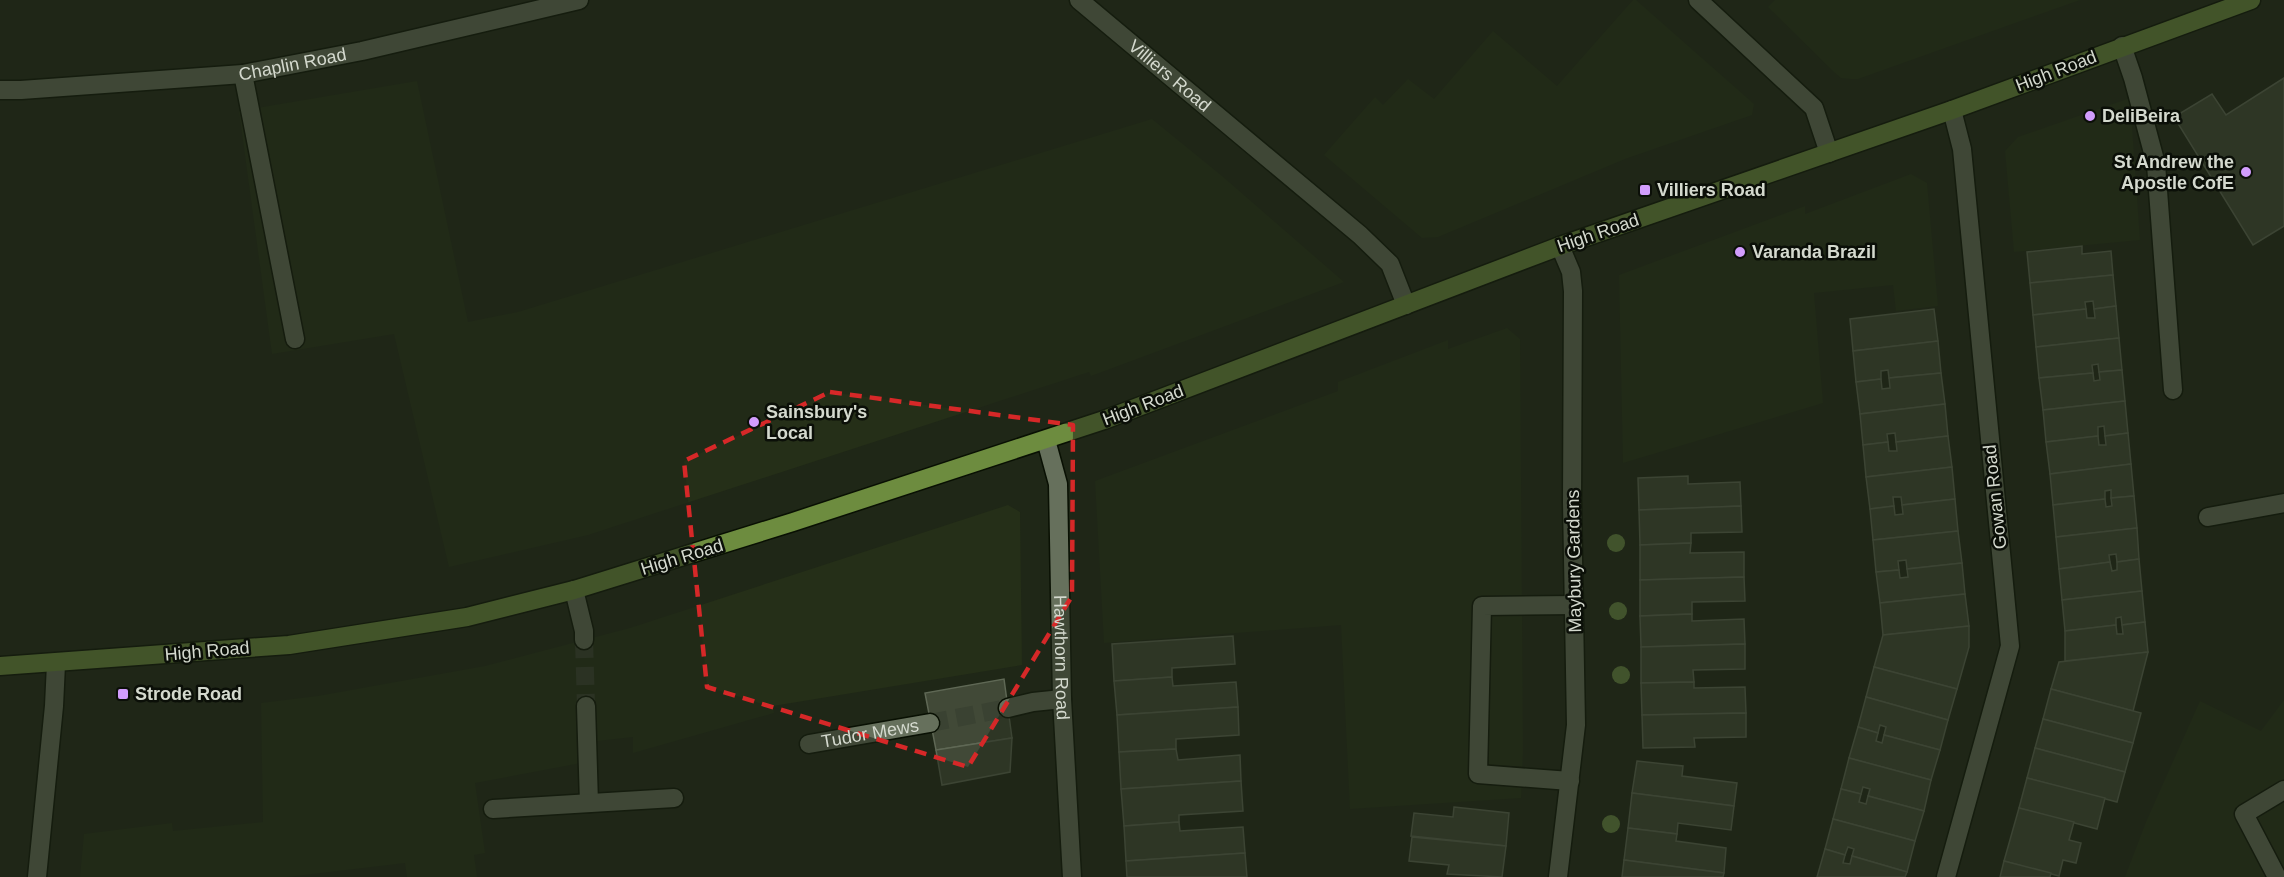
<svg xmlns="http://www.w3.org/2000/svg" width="2284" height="877" font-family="Helvetica,sans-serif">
  <rect width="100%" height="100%" fill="#1f2717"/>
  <g fill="#252f18">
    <polygon points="1633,0 1636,0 1754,104 1752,115 1625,159 1438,237 1422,238 1324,155 1375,97 1383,105 1408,79 1434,99 1493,31 1557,86"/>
    <polygon points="1775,0 2080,0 1858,79 1851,79 1841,78 1834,72 1768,7"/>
    <polygon points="417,81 468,322 518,312 1152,119 1222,176 1344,282 1091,376 1089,372 588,535 449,567 394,334 272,354 239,111"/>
    <polygon points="2130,98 2140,240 2014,252 2005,151 2018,137"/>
    <polygon points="1911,174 1927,183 1938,306 1896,311 1893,285 1814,293 1823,403 1623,463 1619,275 1805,206 1805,214"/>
    <polygon points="1507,328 1520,339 1523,751 1521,798 1350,809 1341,625 1104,643 1095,481 1338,391 1338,382 1448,340 1448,349"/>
    <polygon points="1008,505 1020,512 1022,665 773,706 774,713 633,753 633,737 597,741 597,760 475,783 485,853 474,855 477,877 407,877 405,863 287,877 80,877 84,834 172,823 173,831 263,822 261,703 318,696 485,666 630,628"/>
    <polygon points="2284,700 2284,877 2125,877 2146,822 2200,701 2261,731"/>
  </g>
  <g fill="#414937" stroke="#5f6855" stroke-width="1.5">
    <polygon points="2284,78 2284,226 2253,245 2174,117 2212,94 2226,115"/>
    <polygon points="2082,246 2082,254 2111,251 2113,275 2030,283 2027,252"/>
    <polygon points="2113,275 2116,306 2094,309 2093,301 2085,302 2086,309 2033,315 2030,283"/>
    <polygon points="2116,306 2119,338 2036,347 2033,315 2086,309 2087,318 2095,318 2094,309"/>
    <polygon points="1934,309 1938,341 1853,351 1850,319"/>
    <polygon points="2119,338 2122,370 2099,372 2098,364 2092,365 2093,373 2039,378 2036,347"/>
    <polygon points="1938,341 1941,373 1889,378 1888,370 1881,371 1881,379 1856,382 1853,351"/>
    <polygon points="2122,370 2125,401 2043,410 2039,378 2093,373 2094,381 2100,380 2099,372"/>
    <polygon points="1941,373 1945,404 1860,414 1856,382 1881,379 1882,389 1890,388 1889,378"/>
    <polygon points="2125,401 2128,433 2105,436 2104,426 2098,427 2098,436 2046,442 2043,410"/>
    <polygon points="1945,404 1948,436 1896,442 1895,433 1887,434 1888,442 1863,445 1860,414"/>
    <polygon points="2128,433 2131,464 2050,474 2046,442 2098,436 2099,445 2106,445 2105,436"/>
    <polygon points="1948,436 1952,467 1866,477 1863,445 1888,442 1889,451 1897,451 1896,442"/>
    <polygon points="2131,464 2134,496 2111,498 2111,490 2105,491 2105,499 2053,505 2050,474"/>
    <polygon points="1952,467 1955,499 1902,505 1901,497 1893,497 1894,506 1870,509 1866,477"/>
    <polygon points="1688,476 1688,484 1740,482 1741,506 1639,510 1638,478"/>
    <polygon points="2134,496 2137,528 2056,537 2053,505 2105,499 2106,507 2112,506 2111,498"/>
    <polygon points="1955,499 1958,531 1873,540 1870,509 1894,506 1895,515 1903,514 1902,505"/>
    <polygon points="1741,506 1742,532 1691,533 1691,543 1640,545 1639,510"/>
    <polygon points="2137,528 2139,559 2117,562 2116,554 2109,555 2110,562 2059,569 2056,537"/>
    <polygon points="1958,531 1962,563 1907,569 1906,560 1898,561 1899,570 1876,572 1873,540"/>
    <polygon points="1691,543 1690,553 1744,552 1744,577 1640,580 1640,545"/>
    <polygon points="2139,559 2142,591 2062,600 2059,569 2110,562 2112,571 2117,570 2117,562"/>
    <polygon points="1962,563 1965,594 1880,603 1876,572 1899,570 1900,578 1908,577 1907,569"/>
    <polygon points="1744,577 1745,601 1692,602 1692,614 1640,616 1640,580"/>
    <polygon points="2142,591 2145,622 2122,625 2121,617 2116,618 2116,625 2065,631 2062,600"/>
    <polygon points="1965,594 1969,626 1883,635 1880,603"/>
    <polygon points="1692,614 1692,621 1744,619 1745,644 1641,647 1640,616"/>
    <polygon points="2145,622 2148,652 2065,661 2065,631 2116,625 2117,634 2123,634 2122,625"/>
    <polygon points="1969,626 1969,647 1957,689 1874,667 1883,635"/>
    <polygon points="1233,636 1235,664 1172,668 1172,677 1114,681 1112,644"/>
    <polygon points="1745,644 1745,669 1693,670 1694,682 1641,683 1641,647"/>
    <polygon points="2148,652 2133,711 2051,689 2059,662"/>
    <polygon points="1874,667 1957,689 1948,720 1866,697"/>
    <polygon points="1172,677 1173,686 1236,682 1238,707 1117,715 1114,681"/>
    <polygon points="1004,679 1012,738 936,750 925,693"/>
    <polygon points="1694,682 1694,688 1745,687 1746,713 1642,715 1641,683"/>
    <polygon points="2051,689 2141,713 2133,743 2043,719"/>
    <polygon points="1866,697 1948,720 1940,750 1884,735 1886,727 1880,725 1878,733 1858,727"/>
    <polygon points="1238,707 1239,735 1176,739 1176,749 1119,752 1117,715"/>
    <polygon points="1746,713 1746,737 1694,738 1695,747 1643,748 1642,715"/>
    <polygon points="2043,719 2133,743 2125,772 2035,748"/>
    <polygon points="1858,727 1878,733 1876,741 1882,743 1884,735 1940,750 1931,780 1849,758"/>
    <polygon points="1012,738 1010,772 942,785 936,750"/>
    <polygon points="2035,748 2125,772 2117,802 2027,778"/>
    <polygon points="1176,749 1178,760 1240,755 1241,781 1121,789 1119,752"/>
    <polygon points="1849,758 1931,780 1924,811 1868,796 1870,789 1863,787 1861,794 1841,789"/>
    <polygon points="1637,761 1683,766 1682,776 1737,783 1734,806 1632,793"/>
    <polygon points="2027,778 2105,798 2097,829 2019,808"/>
    <polygon points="1241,781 1243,811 1179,815 1179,822 1124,826 1121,789"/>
    <polygon points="1841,789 1861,794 1859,802 1866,804 1868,796 1924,811 1915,841 1833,819"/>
    <polygon points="1632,793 1734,806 1731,830 1678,823 1677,834 1628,828"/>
    <polygon points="1454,807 1509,813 1506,846 1411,836 1414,813 1453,817"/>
    <polygon points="2019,808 2074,822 2069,840 2081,843 2076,863 2063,860 2059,876 2004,861"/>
    <polygon points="1833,819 1915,841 1907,872 1852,856 1854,849 1848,847 1845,855 1825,849"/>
    <polygon points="1179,822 1180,831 1243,827 1245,853 1126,861 1124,826"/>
    <polygon points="1628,828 1677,834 1676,841 1726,848 1724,873 1624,860"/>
    <polygon points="1412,837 1506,846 1502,877 1447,874 1449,865 1409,861"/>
    <polygon points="1825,849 1845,855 1843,863 1850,864 1852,856 1907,872 1905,877 1817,877"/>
    <polygon points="1245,853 1247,877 1127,877 1126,861"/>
    <polygon points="1624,860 1724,873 1723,877 1622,877"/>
    <polygon points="2004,861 2051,873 2050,877 2000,877"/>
  </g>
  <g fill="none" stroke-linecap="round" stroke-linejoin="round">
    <g stroke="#3a4232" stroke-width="18" stroke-dasharray="18 9" stroke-linecap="butt">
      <polyline points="584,640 586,706"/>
      <polyline points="930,723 1008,708"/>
    </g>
    <defs>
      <g id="minor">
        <path id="s1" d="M1079,0L1360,235L1390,264L1406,305"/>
        <polyline points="1698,0 1814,108 1829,153"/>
        <polyline points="2122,46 2133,78 2156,164 2173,390"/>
        <polyline points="243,74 295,339"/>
        <path id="s2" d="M0,90H21L243,74L362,51L579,0"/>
        <path id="s3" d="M1046,440L1058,484L1062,699L1072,877"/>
        <polyline points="2208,517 2284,503"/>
        <polyline points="574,590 584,631 584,640"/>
        <polyline points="586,706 589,803"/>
        <polyline points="1008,708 1033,702 1062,699"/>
        <path id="s4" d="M809,744L930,723"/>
        <polyline points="1570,781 1478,774 1482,606 1574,605"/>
        <polyline points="493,809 674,798"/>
        <polyline points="37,877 54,706 56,664"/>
        <polyline points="1558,877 1576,725 1572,502 1573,291 1571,272 1560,246"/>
        <polyline points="1946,877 2010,646 1962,149 1952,110"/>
        <polyline points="2277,877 2244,814 2284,790"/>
      </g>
      <polyline id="major" points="0,666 289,645 467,617 574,590 793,522 1104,420 1560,246 1952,110 2251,0"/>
    </defs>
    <use href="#minor" stroke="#091003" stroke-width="21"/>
    <use href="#major" stroke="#091003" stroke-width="21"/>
    <use href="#minor" stroke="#66705c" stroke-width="18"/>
    <use href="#major" stroke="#6d8c3f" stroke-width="18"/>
  </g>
  <g fill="#6c8a45">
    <circle cx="1616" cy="543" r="9"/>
    <circle cx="1618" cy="611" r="9"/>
    <circle cx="1621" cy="675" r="9"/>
    <circle cx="1611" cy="824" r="9"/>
  </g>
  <path d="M0 0H2284V877H0ZM830,392L1073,425L1072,596L968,767L707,687L684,461Z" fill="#1f2717" fill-opacity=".55" fill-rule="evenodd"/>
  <path fill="none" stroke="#d62828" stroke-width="4.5" stroke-dasharray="12 8" stroke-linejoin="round" d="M830,392L1073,425L1072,596L968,767L707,687L684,461Z"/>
  <g fill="#d29dfd" stroke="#0b0f08" stroke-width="2">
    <circle cx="2090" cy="116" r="6"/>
    <circle cx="2246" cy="172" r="6"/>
    <rect x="1639" y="184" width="12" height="12" rx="3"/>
    <circle cx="1740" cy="252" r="6"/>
    <circle cx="754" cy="422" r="6"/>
    <rect x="117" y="688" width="12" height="12" rx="3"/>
  </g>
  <g text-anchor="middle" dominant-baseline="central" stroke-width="5" stroke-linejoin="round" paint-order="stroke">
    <g font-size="18" fill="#d4d9ce" stroke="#0b0f08">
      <text stroke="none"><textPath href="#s2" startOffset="294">Chaplin Road</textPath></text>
      <text transform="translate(2056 71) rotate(-21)">High Road</text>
      <text stroke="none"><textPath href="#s1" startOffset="118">Villiers Road</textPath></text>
      <text transform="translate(1598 233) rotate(-19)">High Road</text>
      <text transform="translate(1143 405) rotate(-21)">High Road</text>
      <text transform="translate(1995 497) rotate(-96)">Gowan Road</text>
      <text transform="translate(682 557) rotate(-17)">High Road</text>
      <text transform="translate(1574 561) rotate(-91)">Maybury Gardens</text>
      <text transform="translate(207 651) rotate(-5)">High Road</text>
      <text stroke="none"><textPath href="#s3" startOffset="219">Hawthorn Road</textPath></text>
      <text stroke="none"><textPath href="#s4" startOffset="62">Tudor Mews</textPath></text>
    </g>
    <g font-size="18" font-weight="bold" fill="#d4d9ce" stroke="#0b0f08" text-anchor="start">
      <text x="2102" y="116">DeliBeira</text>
      <text x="2234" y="162" text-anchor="end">St Andrew the<tspan x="2234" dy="21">Apostle CofE</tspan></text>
      <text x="1657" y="190">Villiers Road</text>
      <text x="1752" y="252">Varanda Brazil</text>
      <text x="766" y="412">Sainsbury's<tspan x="766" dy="21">Local</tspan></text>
      <text x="135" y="694">Strode Road</text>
    </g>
  </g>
</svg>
